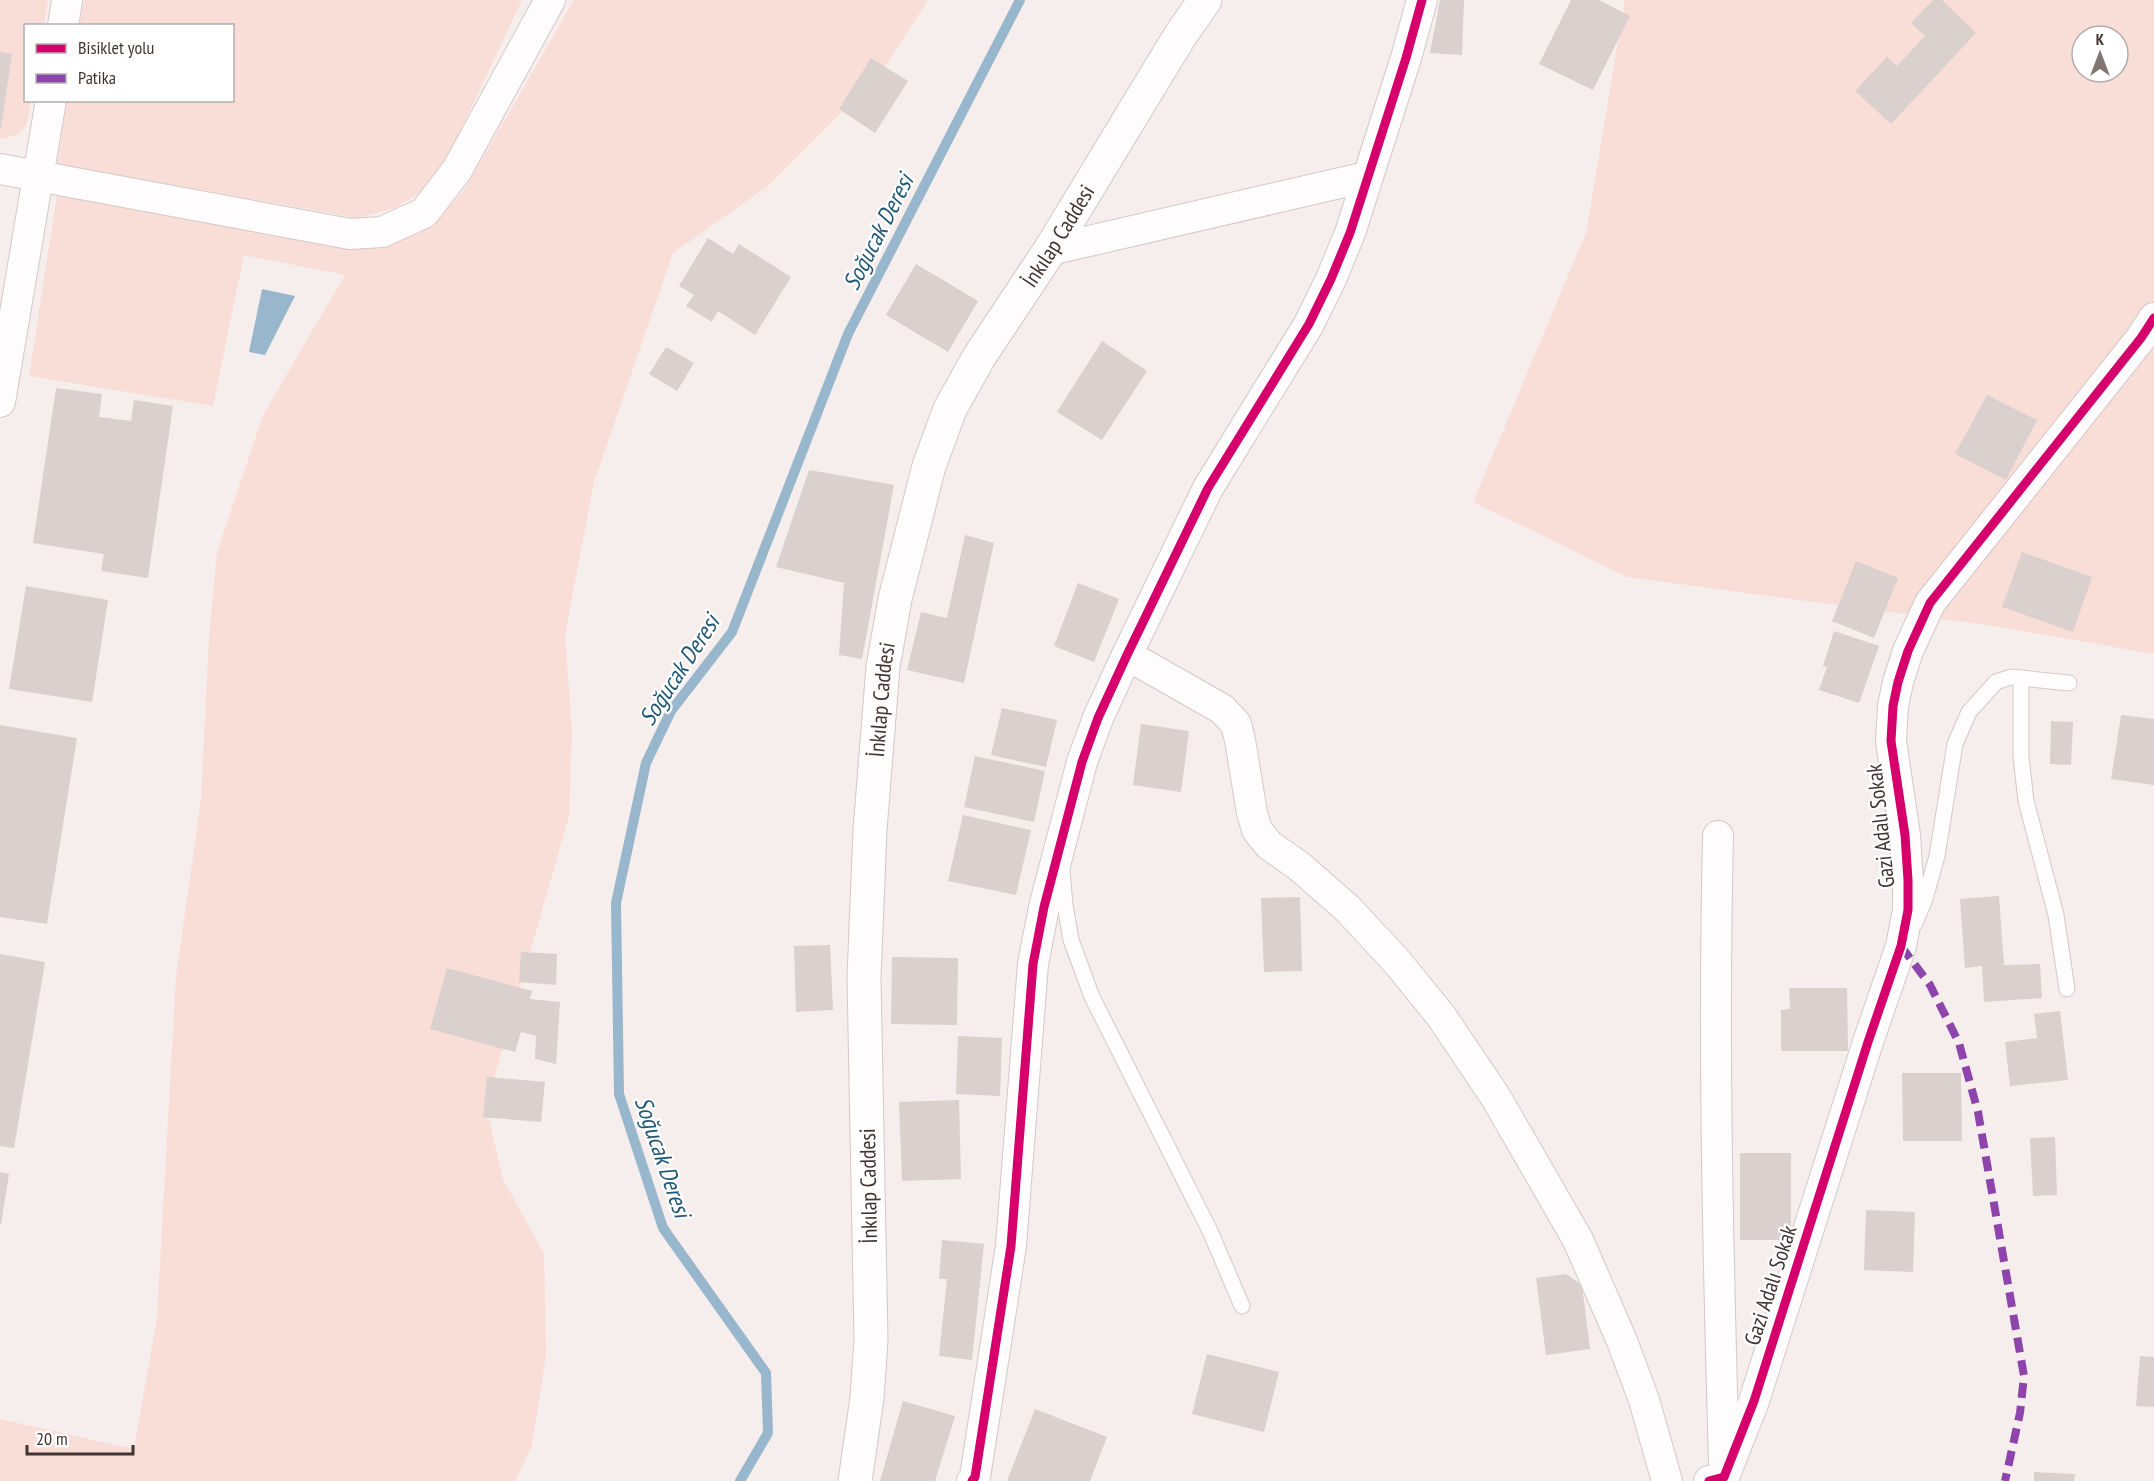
<svg xmlns="http://www.w3.org/2000/svg" width="2154" height="1481" font-family="'PT Sans Narrow',sans-serif">
  <rect width="100%" height="100%" fill="#f6eeec"/>
  <g fill="#f8ded7" fill-rule="evenodd">
    <path d="M0,0H48L44,25L26,26V100L31,101C27,125 28,133 2,139H0Z"/>
    <polygon points="84,0 522,0 457,138 426,189 395,208 357,218 57,164 67,101 232,100 232,26 79,25"/>
    <polygon points="574,0 928,0 881,73 768,186 673,253 594,482 565,635 572,731 569,816 486,1107 503,1179 544,1254 546,1355 532,1446 515,1481 0,1481 0,1419 134,1449 157,1317 176,977 201,799 209,638 217,552 263,415 345,275 244,255 213,406 29,376 57,194 351,248 433,224 465,189"/>
    <path d="M1625,0H2154V654L1987,625L1627,577L1473,502L1586,233ZM2082,36H2118V72H2082Z"/>
  </g>
  <polygon fill="#98b7cc" points="262,289 295,296 265,355 249,352"/>
  <g fill="none" stroke-linecap="round" stroke-linejoin="round">
    <polyline stroke="#98b7cc" stroke-width="10" points="740,1481 768,1433 766,1373 663,1228 619,1094 616,903 646,763 671,711 732,632 848,334 1020,0"/>
  </g>
  <g fill="#dad0ce">
    <polygon points="1440,0 1464,0 1462,55 1430,53"/>
    <polygon points="1571,0 1599,0 1630,16 1593,90 1539,64"/>
    <polygon points="1933,0 1942,0 1976,33 1891,124 1855,91 1887,57 1897,66 1925,36 1911,23"/>
    <polygon points="0,52 12,54 1,128 0,128"/>
    <polygon points="871,58 908,81 875,133 839,109"/>
    <polygon points="708,238 733,254 739,244 791,277 755,335 718,311 712,322 686,306 694,295 679,286"/>
    <polygon points="916,264 978,301 948,352 886,315"/>
    <polygon points="1102,341 1147,371 1102,440 1057,412"/>
    <polygon points="666,347 694,363 677,391 649,374"/>
    <polygon points="56,388 102,394 99,417 131,421 134,400 173,406 148,578 101,571 104,554 33,543"/>
    <polygon points="1987,395 2037,420 2006,480 1955,454"/>
    <polygon points="809,470 894,485 862,659 839,655 844,583 776,567"/>
    <polygon points="965,535 994,543 964,683 907,670 921,612 947,618"/>
    <polygon points="2022,552 2092,577 2073,632 2002,607"/>
    <polygon points="1856,561 1898,578 1874,638 1832,621"/>
    <polygon points="1078,583 1119,599 1094,662 1054,646"/>
    <polygon points="26,586 108,600 92,702 9,689"/>
    <polygon points="1834,631 1879,646 1859,703 1819,690 1827,667 1823,666"/>
    <polygon points="1002,708 1057,720 1046,767 991,755"/>
    <polygon points="2121,715 2154,719 2154,785 2111,779"/>
    <polygon points="2051,721 2073,722 2071,765 2050,764"/>
    <polygon points="1141,724 1189,731 1181,792 1133,785"/>
    <polygon points="0,725 77,738 47,924 0,917"/>
    <polygon points="975,756 1045,771 1034,822 964,807"/>
    <polygon points="963,815 1031,830 1016,895 948,881"/>
    <polygon points="1999,896 2004,965 2040,964 2042,998 1984,1002 1982,966 1965,968 1960,899"/>
    <polygon points="1300,897 1302,971 1264,972 1261,898"/>
    <polygon points="830,945 833,1010 796,1012 794,946"/>
    <polygon points="521,952 557,954 556,985 519,982"/>
    <polygon points="0,954 45,962 14,1148 0,1146"/>
    <polygon points="892,957 958,958 957,1025 891,1024"/>
    <polygon points="447,968 532,991 530,999 560,1002 556,1064 535,1059 536,1036 521,1032 515,1052 430,1029"/>
    <polygon points="1789,988 1847,988 1848,1051 1781,1051 1781,1010 1790,1009"/>
    <polygon points="2060,1011 2068,1080 2010,1086 2005,1042 2037,1038 2034,1014"/>
    <polygon points="958,1036 1002,1038 1000,1096 956,1094"/>
    <polygon points="1902,1073 1961,1073 1962,1141 1903,1141"/>
    <polygon points="487,1077 545,1082 541,1122 483,1117"/>
    <polygon points="959,1100 961,1179 902,1181 899,1102"/>
    <polygon points="2055,1137 2057,1195 2033,1196 2030,1138"/>
    <rect x="1740" y="1153" width="51" height="87"/>
    <polygon points="0,1172 9,1174 1,1224 0,1224"/>
    <polygon points="1866,1210 1915,1212 1913,1272 1864,1270"/>
    <polygon points="942,1240 984,1244 972,1360 939,1356 947,1279 939,1279"/>
    <polygon points="1566,1274 1582,1285 1590,1349 1546,1355 1536,1278"/>
    <polygon points="1207,1354 1279,1372 1264,1432 1192,1414"/>
    <polygon points="2140,1356 2154,1357 2154,1407 2136,1406"/>
    <polygon points="903,1401 955,1416 935,1481 880,1481"/>
    <polygon points="1035,1409 1107,1437 1090,1481 1007,1481"/>
    <polygon points="2034,1472 2075,1474 2074,1481 2034,1481"/>
  </g>
  <g fill="none" stroke-linecap="round" stroke-linejoin="round">
    <defs>
      <g id="service">
        <polyline points="2021,678 2021,757 2026,801 2056,915 2067,989"/>
        <polyline points="1062,871 1065,905 1071,940 1092,997 1210,1231 1242,1306"/>
        <polyline points="1915,923 1925,899 1937,856 1955,744 1969,712 1996,682 2011,677 2069,683"/>
      </g>
      <g id="minor">
        <polyline points="63,26 67,0"/>
        <polyline points="0,169 350,234 382,232 424,213 457,170 550,0"/>
        <polyline points="1050,250 1366,177"/>
        <polyline points="0,402 51,100"/>
        <polyline points="1127,655 1222,709 1236,724 1240,740 1252,813 1257,830 1269,845 1299,866 1348,909 1398,963 1441,1016 1495,1096 1578,1240 1622,1341 1644,1400 1667,1481"/>
        <path d="M1718,836C1713,1045 1718,1253 1724,1462"/>
        <polyline points="972,1481 975,1477 1011,1246 1033,964 1044,907 1082,762 1098,718 1127,655 1208,488 1309,324 1331,279 1350,233 1406,58 1422,0"/>
        <polyline points="1709,1481 1724,1477 1754,1401 1868,1042 1901,946 1908,910 1908,880 1905,835 1891,741 1893,706 1898,682 1908,651 1930,603 2141,338 2154,318"/>
      </g>
      <g id="tertiary">
        <path id="s1" d="M855,1481L867,1398L871,1340L864,977L870,830L883,667L895,599L929,466L950,409L979,357L1050,250L1180,36L1205,0"/>
      </g>
    </defs>
    <use href="#service" stroke="#d3c9c7" stroke-width="17"/>
    <use href="#minor" stroke="#d3c9c7" stroke-width="32"/>
    <use href="#tertiary" stroke="#d3c9c7" stroke-width="35"/>
    <use href="#service" stroke="#fefcfc" stroke-width="15"/>
    <use href="#minor" stroke="#fefcfc" stroke-width="30"/>
    <use href="#tertiary" stroke="#fefcfc" stroke-width="33"/>
    <polyline stroke="#8e44ad" stroke-width="8" stroke-dasharray="15 8" stroke-linecap="butt" points="1901,946 1930,985 1959,1043 1978,1112 2024,1376 2020,1413 2005,1481"/>
    <defs>
      <g id="cycleway">
        <polyline points="972,1481 975,1477 1011,1246 1033,964 1044,907 1082,762 1098,718 1127,655 1208,488 1309,324 1331,279 1350,233 1406,58 1422,0"/>
        <polyline points="1709,1481 1724,1477 1754,1401 1868,1042 1901,946 1908,910 1908,880 1905,835 1891,741 1893,706 1898,682 1908,651 1930,603 2141,338 2154,318"/>
      </g>
    </defs>
    <use href="#cycleway" stroke="#fff" stroke-width="13"/>
    <use href="#cycleway" stroke="#d6006c" stroke-width="9"/>
  </g>
  <g text-anchor="middle" dominant-baseline="central" stroke-width="4.5" stroke-linejoin="round" paint-order="stroke">
    <g font-size="22" fill="#423531" stroke="#fff">
      <text stroke="none"><textPath href="#s1" startOffset="1287">İnkılap Caddesi</textPath></text>
      <text stroke="none"><textPath href="#s1" startOffset="783">İnkılap Caddesi</textPath></text>
      <text transform="translate(1880 826) rotate(-96)">Gazi Adalı Sokak</text>
      <text transform="translate(868 1186) rotate(-91)">İnkılap Caddesi</text>
      <text transform="translate(1770 1285) rotate(-72)">Gazi Adalı Sokak</text>
    </g>
    <g font-size="24" font-style="italic" fill="#1f5777" stroke="#fff">
      <text transform="translate(878 232) rotate(-63)">Soğucak Deresi</text>
      <text transform="translate(679 670) rotate(-57)">Soğucak Deresi</text>
      <text transform="translate(663 1157) rotate(71)">Soğucak Deresi</text>
    </g>
  </g>
  <rect x="24" y="24" width="210" height="78" fill="#ffffff" stroke="#b3aead" stroke-width="1.5"/>
  <rect x="36" y="44" width="30" height="9" fill="#d6006c" stroke="#b3aead" stroke-width="1.5"/>
  <text x="78" y="54" font-size="18" fill="#423531">Bisiklet yolu</text>
  <rect x="36" y="74" width="30" height="9" fill="#8e44ad" stroke="#b3aead" stroke-width="1.5"/>
  <text x="78" y="84" font-size="18" fill="#423531">Patika</text>
  <g transform="translate(2100 54)"><circle r="28" fill="#ffffff" stroke="#b3aead" stroke-width="1.5"/>
  <path d="M0-4.5L10 22L0 15L-10 22Z" fill="#817672"/>
  <text y="-9" font-size="16" font-weight="bold" text-anchor="middle" fill="#423531">K</text>
  </g>
  <path d="M27 1445v9h106v-9" fill="none" stroke="#423531" stroke-width="3"/>
  <text x="36" y="1445" font-size="18" fill="#423531" stroke="#ffffff" stroke-width="4.5" paint-order="stroke">20 m</text>
</svg>
